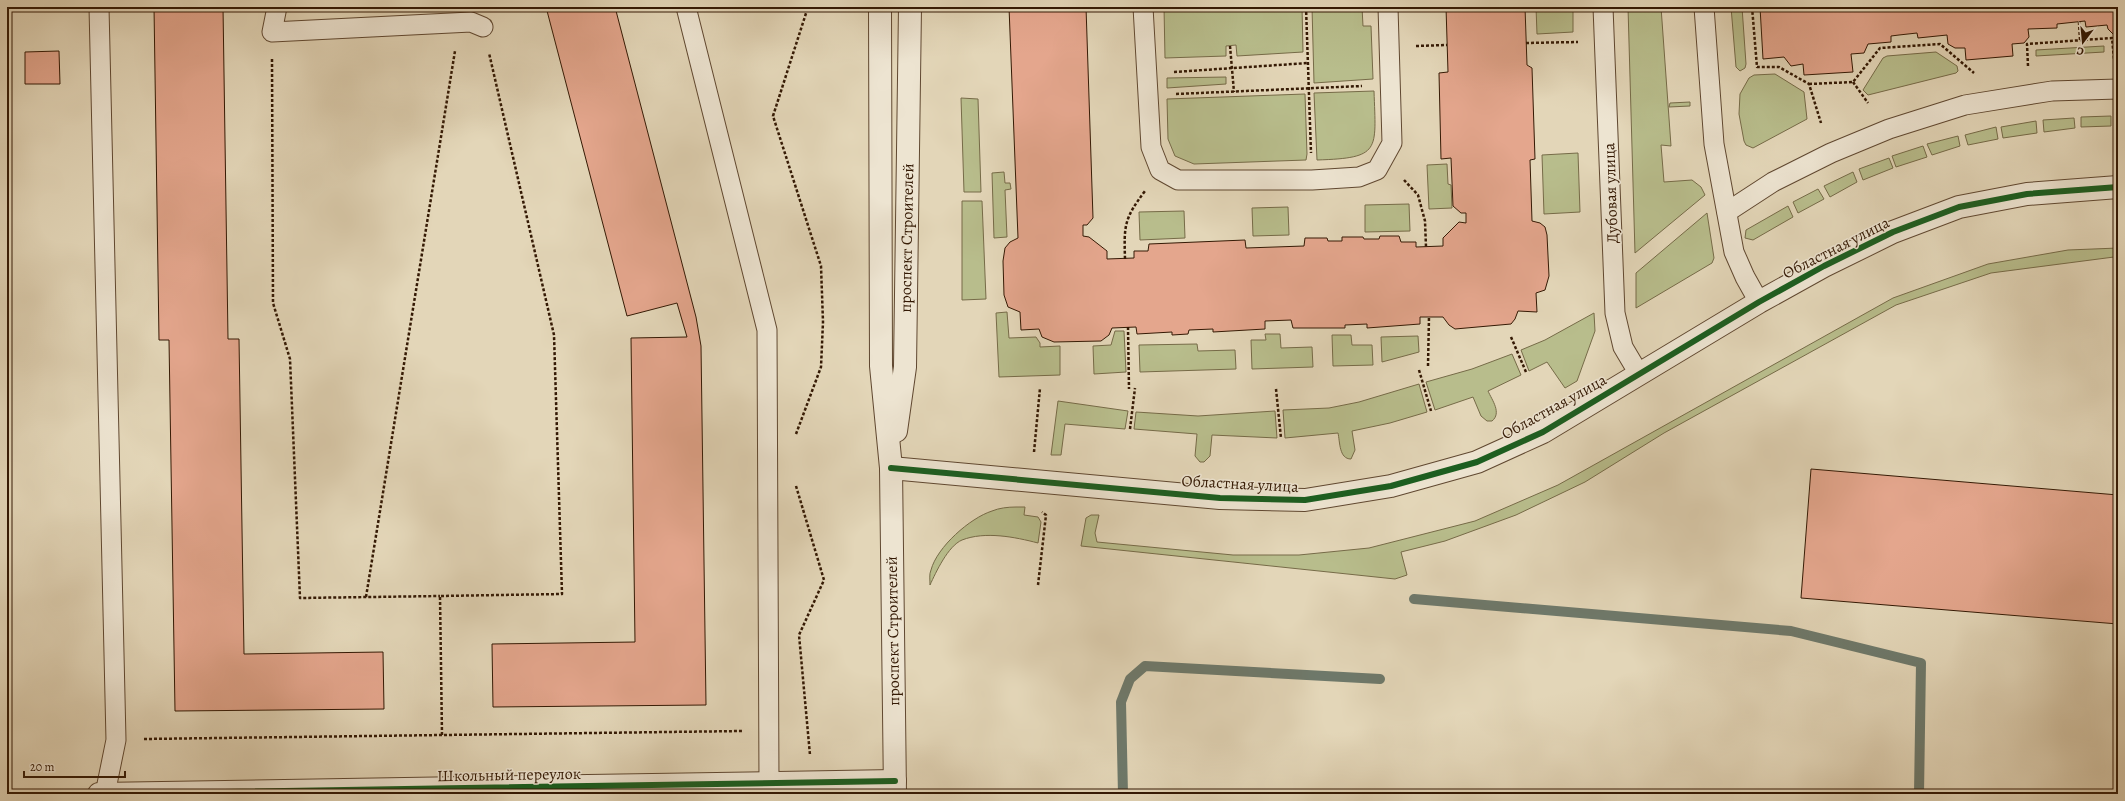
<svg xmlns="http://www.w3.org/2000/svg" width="2125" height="801" font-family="Alegreya,serif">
  <rect width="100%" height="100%" fill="#e3d6b8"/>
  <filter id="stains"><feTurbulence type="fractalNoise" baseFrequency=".005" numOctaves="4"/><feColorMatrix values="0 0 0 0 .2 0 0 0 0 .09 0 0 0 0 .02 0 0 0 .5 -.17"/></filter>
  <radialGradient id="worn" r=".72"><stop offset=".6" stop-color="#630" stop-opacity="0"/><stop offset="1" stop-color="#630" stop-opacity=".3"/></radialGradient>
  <g fill="#b8bd8c" stroke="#766b48">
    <polygon points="1164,7 1302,7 1303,52 1237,56 1236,45 1226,46 1226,56 1165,58"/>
    <polygon points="1312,7 1362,7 1363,26 1371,26 1373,79 1314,83"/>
    <polygon points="1536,7 1573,7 1573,32 1537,34"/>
    <polygon points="1628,7 1661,7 1671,146 1661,145 1664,182 1692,180 1701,187 1705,195 1635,253"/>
    <polygon points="1731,7 1742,7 1746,64 1745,68 1740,71 1736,67"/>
    <polygon points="2104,46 2104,52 2036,56 2036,50"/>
    <polygon points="1936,52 1957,66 1958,71 1956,73 1868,95 1863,90 1883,58 1887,56"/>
    <polygon points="1775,74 1804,92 1807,119 1753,148 1746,145 1744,141 1739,114 1740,94 1749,78 1754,75"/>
    <polygon points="1226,77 1226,84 1167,88 1167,78"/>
    <path d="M1374,91C1376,151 1381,158 1317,160L1314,93Z"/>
    <polygon points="1305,94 1307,154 1306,160 1194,164 1175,156 1168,139 1167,99"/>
    <polygon points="961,98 978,99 981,192 964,192"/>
    <polygon points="1690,102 1690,106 1669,107 1670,103"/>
    <polygon points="2111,116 2111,126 2081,127 2081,117"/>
    <polygon points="2074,118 2075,128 2044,132 2043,120"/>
    <polygon points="2036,121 2037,133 2003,138 2001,127"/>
    <polygon points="1996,127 1998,139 1968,145 1965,135"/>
    <polygon points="1958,136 1960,146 1932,155 1927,144"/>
    <polygon points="1923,146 1927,157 1896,167 1892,156"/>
    <polygon points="1578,153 1580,212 1544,214 1542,155"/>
    <polygon points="1889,158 1893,168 1863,180 1859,169"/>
    <polygon points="1447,164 1448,184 1451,185 1452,208 1429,209 1427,165"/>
    <polygon points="1004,172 1005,183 1010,183 1011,189 1005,190 1007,237 994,238 992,173"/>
    <polygon points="1853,172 1857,182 1830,197 1824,186"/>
    <polygon points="1818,189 1824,199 1798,213 1793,202"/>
    <polygon points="962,201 982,201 986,299 962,300"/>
    <polygon points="1409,204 1410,231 1365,232 1365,205"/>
    <polygon points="1788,206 1793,217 1753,240 1745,238 1746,230"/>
    <polygon points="1288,207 1289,235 1253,236 1252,208"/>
    <polygon points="1184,211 1185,238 1140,240 1139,212"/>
    <polygon points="1707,213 1714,258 1712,263 1636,308 1636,273"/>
    <polygon points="2118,248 2118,255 2114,257 1991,273 1896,305 1664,433 1585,482 1516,515 1445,541 1401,552 1407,575 1395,579 1081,546 1086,518 1091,515 1099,515 1095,533 1097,542 1233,555 1299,555 1369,548 1475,521 1558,485 1893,298 1988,264 2068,250"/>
    <polygon points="1007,312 1009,338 1036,337 1040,343 1040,347 1060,346 1060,375 999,377 996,313"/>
    <polygon points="1594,313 1595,331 1577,381 1565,388 1547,362 1529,371 1521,350 1545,340"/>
    <polygon points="1115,331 1124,331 1126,372 1094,374 1093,346 1111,345"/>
    <polygon points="1265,334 1280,334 1281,348 1312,347 1313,367 1252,369 1251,340 1266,340"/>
    <polygon points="1332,335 1351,335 1352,345 1372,345 1373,365 1333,366"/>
    <polygon points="1418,336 1419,352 1382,362 1381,337"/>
    <polygon points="1197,344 1198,351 1235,350 1236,369 1140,372 1139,345"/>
    <path d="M1512,354L1521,375L1488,391C1492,400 1502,413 1492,421H1487L1481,416L1473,397L1435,410L1426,382L1472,369Z"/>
    <path d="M1419,384L1427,412L1390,423L1352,431L1355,450L1351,459C1339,459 1340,442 1338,433L1285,438L1283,410L1329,408L1359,402Z"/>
    <polygon points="1058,401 1128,411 1125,429 1065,424 1061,455 1051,455"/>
    <polygon points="1275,411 1277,438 1212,435 1210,456 1204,462 1200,462 1195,456 1197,434 1134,429 1136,412 1198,416"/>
    <path d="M1016,507H1025L1024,515L1038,517L1041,522L1038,543C1015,537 985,531 962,540C948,546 936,572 930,585C930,580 929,574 931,570C937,547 970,518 992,511C999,508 1008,507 1016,507Z"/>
  </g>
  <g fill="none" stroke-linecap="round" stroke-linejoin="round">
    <g stroke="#6e796b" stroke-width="10">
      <polyline points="1414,599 1791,631 1921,663 1919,794"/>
      <polyline points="1123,794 1121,702 1130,679 1145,666 1380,679"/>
    </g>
  </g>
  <g fill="#e4a68d" stroke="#341904">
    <polygon points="154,7 223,7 228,339 239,339 244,654 383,652 384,709 175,711 169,340 159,340"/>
    <polygon points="546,7 615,7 696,317 701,346 706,705 493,707 492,644 635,642 631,338 687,337 677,303 627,316"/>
    <polygon points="1009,7 1086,7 1093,218 1087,225 1083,225 1083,236 1089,237 1107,251 1107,259 1134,258 1134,251 1148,251 1149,244 1245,240 1246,248 1304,246 1305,238 1327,238 1328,241 1342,241 1342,237 1363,237 1364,239 1379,239 1380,236 1399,236 1401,242 1416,242 1416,247 1443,246 1443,238 1459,222 1466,223 1466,213 1461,213 1453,206 1451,158 1441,159 1439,73 1448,72 1446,7 1525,7 1527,65 1532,68 1535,159 1530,160 1532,221 1540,223 1545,227 1547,235 1549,276 1545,290 1536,293 1537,312 1518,311 1515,319 1511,324 1455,329 1449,325 1443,317 1420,317 1420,324 1367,328 1367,324 1345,325 1345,328 1293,328 1291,320 1265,321 1265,329 1213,332 1213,329 1189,330 1188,334 1172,335 1172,332 1137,334 1136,327 1112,328 1109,335 1101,341 1054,342 1042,337 1039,329 1021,330 1020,312 1008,307 1004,295 1003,261 1005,248 1010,242 1018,238"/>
    <polygon points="1760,7 2118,7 2118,35 2114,35 2108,29 2107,25 2086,27 2085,21 2057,24 2057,28 2028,29 2029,37 2024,43 2012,44 2013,56 1966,60 1965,48 1955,48 1948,44 1947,35 1918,38 1917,33 1899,35 1891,36 1891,42 1868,44 1864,53 1851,54 1853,72 1804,75 1803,64 1791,66 1784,57 1763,59"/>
    <polygon points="59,51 60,84 25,84 25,52"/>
    <polygon points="1811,469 2118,495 2118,624 1801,598"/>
  </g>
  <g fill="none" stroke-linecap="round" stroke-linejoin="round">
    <defs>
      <g id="service">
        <polyline points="99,7 116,740 105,794"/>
        <polyline points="277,7 272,32 471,22 483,27"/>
        <polyline points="686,7 767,330 769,783"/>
        <polyline points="1143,7 1151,147 1160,170 1178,180 1312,180 1359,177 1377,170 1392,143 1388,7"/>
        <polyline points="1603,7 1615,313 1623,347 1639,374"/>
        <polyline points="1704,7 1714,144 1734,252 1745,277 1759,302"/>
        <polyline points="1727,212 1773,182 1831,153 1889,129 1965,105 2052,91 2118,89"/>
      </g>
      <g id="minor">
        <polyline points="891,468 1220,498 1305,500 1391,486 1477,462 1543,432 1759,302 1824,266 1893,232 1959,207 2027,194 2118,187"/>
        <polyline points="99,794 895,781"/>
      </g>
      <g id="tertiary">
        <polyline points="880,7 881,366 891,468 895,794"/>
        <polyline points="896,431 905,367 910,7"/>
      </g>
    </defs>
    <use href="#service" stroke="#604831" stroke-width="21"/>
    <use href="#minor" stroke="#604831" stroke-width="24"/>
    <use href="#tertiary" stroke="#604831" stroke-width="24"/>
    <g stroke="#341904" stroke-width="2.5" stroke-dasharray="3 2" stroke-linecap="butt">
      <polyline points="1306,7 1311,153"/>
      <polyline points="1752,7 1757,67 1779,67 1809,84 1821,123"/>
      <polyline points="2079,22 2080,40"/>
      <polyline points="1526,43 1578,42"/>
      <polyline points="1230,46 1234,92"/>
      <polyline points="1416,46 1447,45"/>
      <polyline points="272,59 273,303 290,359 300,598 440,596"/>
      <polyline points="2028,66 2027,44 2112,38 2114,59"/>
      <polyline points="1174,72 1308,63"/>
      <polyline points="1853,82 1868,103"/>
      <polyline points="1809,84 1853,82 1880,48 1940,44 1974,73"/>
      <polyline points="1176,94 1362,86"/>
      <polyline points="1404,180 1418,195 1425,221 1426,247"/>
      <path d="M1125,259C1124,225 1124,219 1145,191"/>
      <polyline points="1128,327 1129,389"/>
      <polyline points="1511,337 1526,372"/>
      <polyline points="1428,366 1429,316"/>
      <polyline points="1419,370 1431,411"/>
      <polyline points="1276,389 1281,438"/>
      <polyline points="1130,429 1135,388"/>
      <polyline points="796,434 821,367 823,322 821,266 773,116 808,7"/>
      <polyline points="1034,452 1040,388"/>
      <polyline points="796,486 824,580 799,635 810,755"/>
      <polyline points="1038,585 1046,515 1042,512"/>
      <polyline points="366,597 455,51"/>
      <polyline points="442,735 440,596 562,594 554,335 489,53"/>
      <polyline points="144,739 742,731"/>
    </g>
    <use href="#service" stroke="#ede4d1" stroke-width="19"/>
    <use href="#minor" stroke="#ede4d1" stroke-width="22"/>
    <use href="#tertiary" stroke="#ede4d1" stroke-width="22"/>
    <defs>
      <g id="cycleway">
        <polyline points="891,468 1220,498 1305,500 1391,486 1477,462 1543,432 1759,302 1824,266 1893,232 1959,207 2027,194 2118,187"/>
        <polyline points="99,794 895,781"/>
      </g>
    </defs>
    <use href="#cycleway" stroke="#ede4d1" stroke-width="8"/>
    <use href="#cycleway" stroke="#1b5e20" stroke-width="6"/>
  </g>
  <g text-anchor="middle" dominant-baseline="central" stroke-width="3" stroke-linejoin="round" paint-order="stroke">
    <g font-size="16" fill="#341904" stroke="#ede4d1">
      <text transform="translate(1611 193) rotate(-92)">Дубовая улица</text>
      <text transform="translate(907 238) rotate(-89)">проспект Строителей</text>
      <text transform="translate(1836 248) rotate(-27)">Областная улица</text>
      <text transform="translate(1554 407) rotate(-29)">Областная улица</text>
      <text transform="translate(1240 484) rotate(3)">Областная улица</text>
      <text transform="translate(893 631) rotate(-91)">проспект Строителей</text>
      <text transform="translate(509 775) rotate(-1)">Школьный переулок</text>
    </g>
  </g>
  <rect width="2125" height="801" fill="none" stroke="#e3d6b8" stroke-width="24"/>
  <rect x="8" y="8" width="2109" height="785" fill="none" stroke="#341904" stroke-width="2"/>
  <rect x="12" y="12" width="2101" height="777" fill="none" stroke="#341904"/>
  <g transform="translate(2083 42) rotate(196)" stroke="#ede4d1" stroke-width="3" paint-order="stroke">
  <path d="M0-3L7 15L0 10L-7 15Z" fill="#341904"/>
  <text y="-6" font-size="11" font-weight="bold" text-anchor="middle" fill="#341904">С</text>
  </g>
  <path d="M24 771v6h101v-6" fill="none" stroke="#341904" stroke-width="2"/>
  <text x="30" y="771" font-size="12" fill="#341904" stroke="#ede4d1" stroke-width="3" paint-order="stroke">20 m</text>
  <rect width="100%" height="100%" filter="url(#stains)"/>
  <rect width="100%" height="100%" fill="url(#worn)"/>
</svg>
